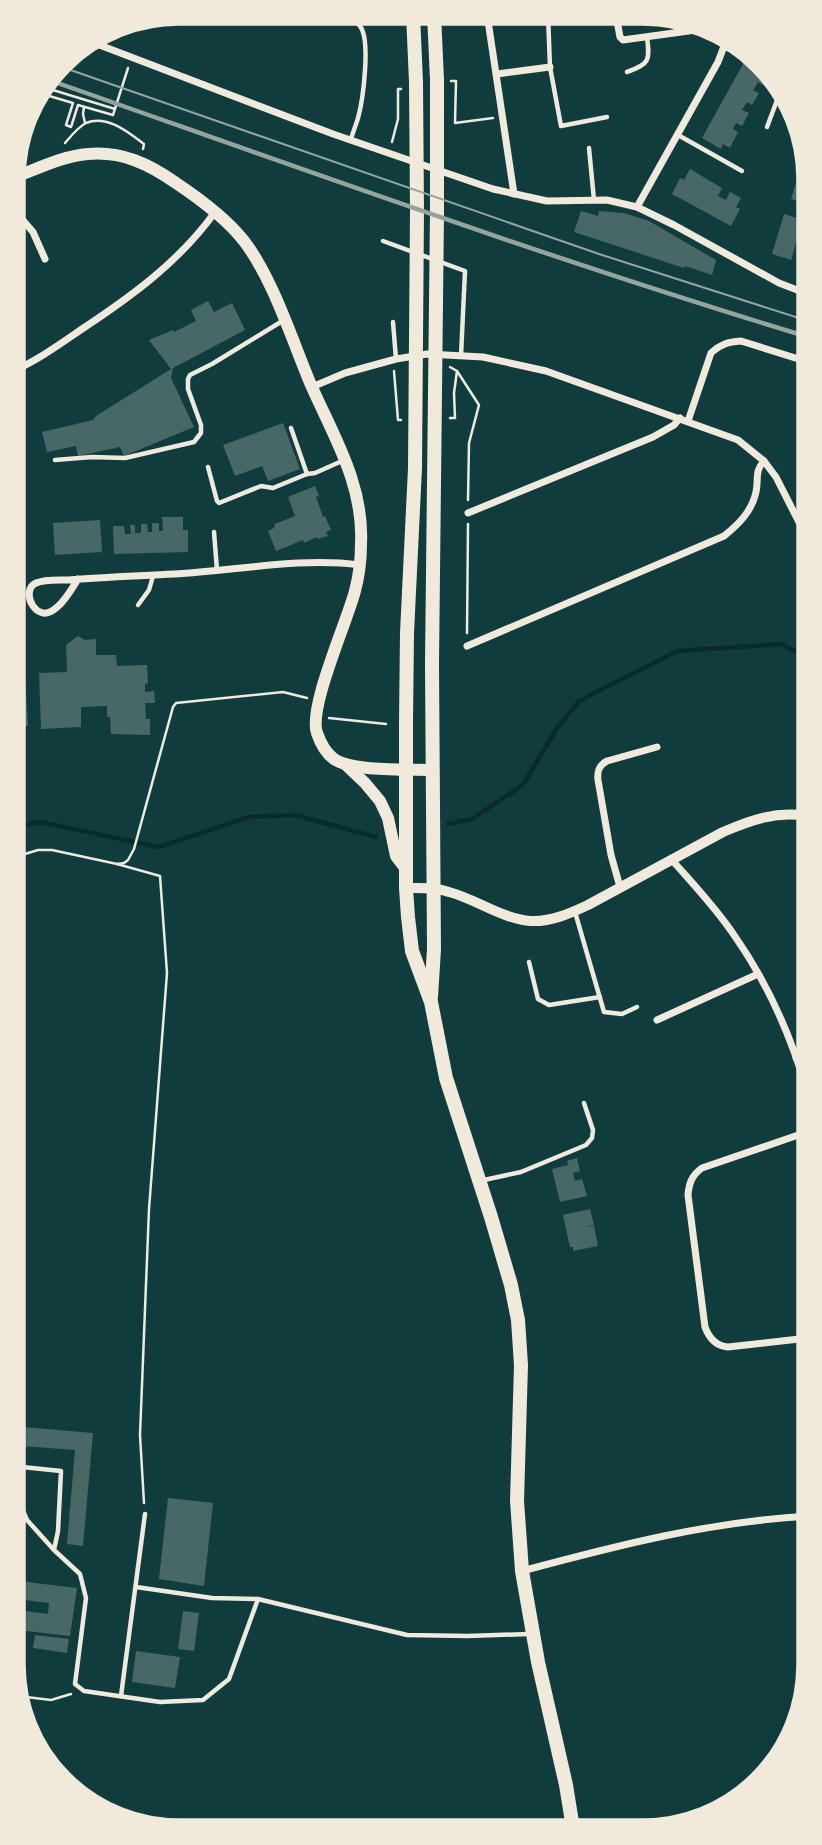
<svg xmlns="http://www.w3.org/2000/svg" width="822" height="1845" font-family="'Open Sans',sans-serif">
  <rect width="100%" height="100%" fill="#0f3d3e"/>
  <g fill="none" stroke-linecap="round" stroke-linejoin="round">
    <g stroke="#0a2a2b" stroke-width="4.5">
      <polyline points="448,824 472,819 523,785 557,728 579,701 677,651 781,644 806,657"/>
      <polyline points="15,827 40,822 159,847 249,817 295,815 376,837"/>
    </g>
  </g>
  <g fill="#486865">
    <polygon points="748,55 757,60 767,77 763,85 758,82 753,90 759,93 752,105 747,102 742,110 749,113 742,126 736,123 733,129 738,132 730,148 723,144 721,149 702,138"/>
    <polygon points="25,122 31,141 19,145"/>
    <polygon points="690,169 722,188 718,196 726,200 730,192 741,198 736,207 740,209 731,226 672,194 680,178 684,180"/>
    <polygon points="799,173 804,174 804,203 791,199"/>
    <polygon points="581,211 598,216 599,211 624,213 649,221 716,260 712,275 685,266 684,268 574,232"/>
    <polygon points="784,214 803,220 791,260 772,254"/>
    <polygon points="208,301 214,312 232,303 245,330 173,368 171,378 194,427 124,456 120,447 78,456 76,446 47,452 42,432 93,420 96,416 171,369 149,340 173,330 174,332 196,321 191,310"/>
    <polygon points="283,423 300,469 268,481 262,466 235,476 223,445"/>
    <polygon points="315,486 319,496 316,497 323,517 325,516 331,530 326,532 328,536 318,539 317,537 304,543 303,540 276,551 268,531 274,528 275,524 295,516 288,497"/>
    <polygon points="162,517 183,517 183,530 188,530 188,552 114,554 113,526 124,526 125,534 131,534 130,525 135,525 135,533 141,533 141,524 147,524 148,532 152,532 152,523 159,523 159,531 163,531"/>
    <polygon points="100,520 102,552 55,555 53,523"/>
    <polygon points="78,636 85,640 96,639 96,655 116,655 117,666 147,665 148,683 145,684 145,692 154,691 155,703 145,703 146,719 150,719 150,735 111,734 110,717 107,717 107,706 81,707 81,727 41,729 39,673 67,672 66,645"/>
    <polygon points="24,658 28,726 15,727 14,659"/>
    <polygon points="577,1158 580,1171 573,1173 575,1181 582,1179 587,1196 560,1202 552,1169 568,1165 567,1161"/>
    <polygon points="590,1209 594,1225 586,1227 594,1226 598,1246 573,1251 573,1247 570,1247 563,1215"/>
    <polygon points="23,1427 93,1433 83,1546 67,1544 75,1450 22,1446"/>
    <polygon points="168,1498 213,1503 204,1586 159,1579"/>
    <polygon points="18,1581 77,1588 70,1636 18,1630 18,1610 48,1614 49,1603 18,1599"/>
    <polygon points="183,1611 199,1613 194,1651 178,1649"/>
    <polygon points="35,1635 69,1639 67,1653 33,1648"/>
    <polygon points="136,1651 180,1657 175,1688 132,1682"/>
  </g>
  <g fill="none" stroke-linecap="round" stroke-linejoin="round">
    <g stroke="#f1e9da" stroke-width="2.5">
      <polyline points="75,50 85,53"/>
      <polyline points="451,81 456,81 455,123 493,118"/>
      <polyline points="43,87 115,109"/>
      <polyline points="39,93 73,103 66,125 71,127 78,105 113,115 128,68"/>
      <polyline points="84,107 83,114 85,123"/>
      <polyline points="392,142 398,119 398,89 401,89"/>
      <path d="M65,143C71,136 78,127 86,123C107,114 129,133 144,144L143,149"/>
      <polyline points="450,367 457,371 479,405 469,443 468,500"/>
      <polyline points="394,371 398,420 401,420"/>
      <polyline points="450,418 455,418 454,393 457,371"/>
      <polyline points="467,633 468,524"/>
      <polyline points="329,718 386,724"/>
      <polyline points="15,857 38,850 52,850 117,864 124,863 128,860 134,849 173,707 176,703 283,692 307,698"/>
      <polyline points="117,864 160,876 167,973 149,1209 140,1435 144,1503"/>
      <polyline points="18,1696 51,1700 71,1694"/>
    </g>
    <g stroke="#f1e9da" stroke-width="4.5">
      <path d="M330,13C341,15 352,17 360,26C371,40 363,100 358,118C356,125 353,132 351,139"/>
      <polyline points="548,15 550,67 561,126 607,117"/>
      <polyline points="673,15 676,32"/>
      <polyline points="724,48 754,56"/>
      <path d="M627,72C650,64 650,60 647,37"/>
      <polyline points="767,127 779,95"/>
      <polyline points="678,135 742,171"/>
      <polyline points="589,148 594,200"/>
      <polyline points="383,241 465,271 461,356"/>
      <polyline points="393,322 396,359"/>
      <polyline points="291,428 307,474"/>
      <polyline points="55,460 92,457 125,458 194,442 201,433 201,425 188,389 188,379 190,375 212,364 284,320"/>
      <polyline points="208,467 217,501 219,503 261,486 273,488 307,474 315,473 342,461"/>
      <polyline points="214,532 217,570"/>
      <polyline points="138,605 149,590 153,576"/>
      <polyline points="575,912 604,1012 622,1014 637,1007"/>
      <polyline points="529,962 538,999 549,1005 600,997"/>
      <polyline points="484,1180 521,1172 586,1145 592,1138 593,1130 584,1103"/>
      <polyline points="54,1550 58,1531 61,1471 22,1467 19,1493 22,1508 27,1520 54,1550 80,1574 86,1598 75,1684 84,1691 160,1702 203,1700 229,1679 258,1599"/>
      <polyline points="136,1587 212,1598 258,1599 407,1635 468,1636 529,1634"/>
      <polyline points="121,1696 145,1514"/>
    </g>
    <g stroke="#f1e9da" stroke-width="7">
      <polyline points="487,14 514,194"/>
      <polyline points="616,15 620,37 623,40 703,29"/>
      <polyline points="89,41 333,134 493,189 547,201 607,200 637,207 674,225 779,283 805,293"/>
      <polyline points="497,74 550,67"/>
      <polyline points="637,207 718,62 726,41"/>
      <polyline points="13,212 15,211 33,232 45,259"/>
      <path d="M13,371C38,360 60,344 82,329C132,296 180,261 215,212"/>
      <polyline points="312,387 345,373 396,359 427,354 483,357 546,371 738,440 764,461 776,477 805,534"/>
      <path d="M688,421L711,353C721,344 728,342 741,341L805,361"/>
      <polyline points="468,513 653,437 674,425 680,418"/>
      <path d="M78,579C71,590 50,629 33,606C28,599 27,587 36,583C45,579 58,580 68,580C103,577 138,576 174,574C236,571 298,557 360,565"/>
      <path d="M467,646L724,536C739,524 752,511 756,492C759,478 754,472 764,461"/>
      <path d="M672,860C693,884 716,908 734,935C767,982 791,1036 807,1091"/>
      <path d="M620,887L611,855L598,780C597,771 599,765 607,761L657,747"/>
      <polyline points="657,1020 758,974"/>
      <polyline points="796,1058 807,1055"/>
      <path d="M807,1132L702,1168C692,1175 689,1183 688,1195L705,1327C709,1338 716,1346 728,1347L808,1338"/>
      <path d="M522,1571C619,1545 708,1522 809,1516"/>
    </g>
    <path stroke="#f1e9da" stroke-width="10" d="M406,888C420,888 435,887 449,892C476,899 502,919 531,921C551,922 571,913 588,905L723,832C751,820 776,811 806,816"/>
    <g stroke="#f1e9da" stroke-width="12">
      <path d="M13,178C37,169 62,156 88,154C122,151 149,164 176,183C200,199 226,218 244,241C273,279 292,340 311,385C334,437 364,485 361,544C361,560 359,576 355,591C347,622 308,708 317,733C320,742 326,753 334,759C353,772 410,769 433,770"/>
      <polyline points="345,764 365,783 380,801 388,818 396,856 406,869"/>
    </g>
    <g stroke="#f1e9da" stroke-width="14">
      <polyline points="413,14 416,82 417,211 415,468 407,633 406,722 406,888 408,917 412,951 431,1002 446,1078 491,1217 511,1285 518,1320 521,1365 517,1501 522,1571 538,1662 566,1785 573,1828"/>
      <polyline points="431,997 434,949 432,664 437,212 437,80 434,14"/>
    </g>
    <polyline stroke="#97a49c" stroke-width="2" points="59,66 599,254 805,320"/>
    <path stroke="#97a49c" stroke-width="4.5" d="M49,80C300,168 550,259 805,336"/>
  </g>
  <path d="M0 0H822V1845H0ZM179 24H643A155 155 0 0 1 798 179V1665A155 155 0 0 1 643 1820H179A155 155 0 0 1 24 1665V179A155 155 0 0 1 179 24Z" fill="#f1e9da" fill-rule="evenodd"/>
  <path fill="none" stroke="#f1e9da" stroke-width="3.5" d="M179 24H643A155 155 0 0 1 798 179V1665A155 155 0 0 1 643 1820H179A155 155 0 0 1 24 1665V179A155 155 0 0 1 179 24Z"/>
</svg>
